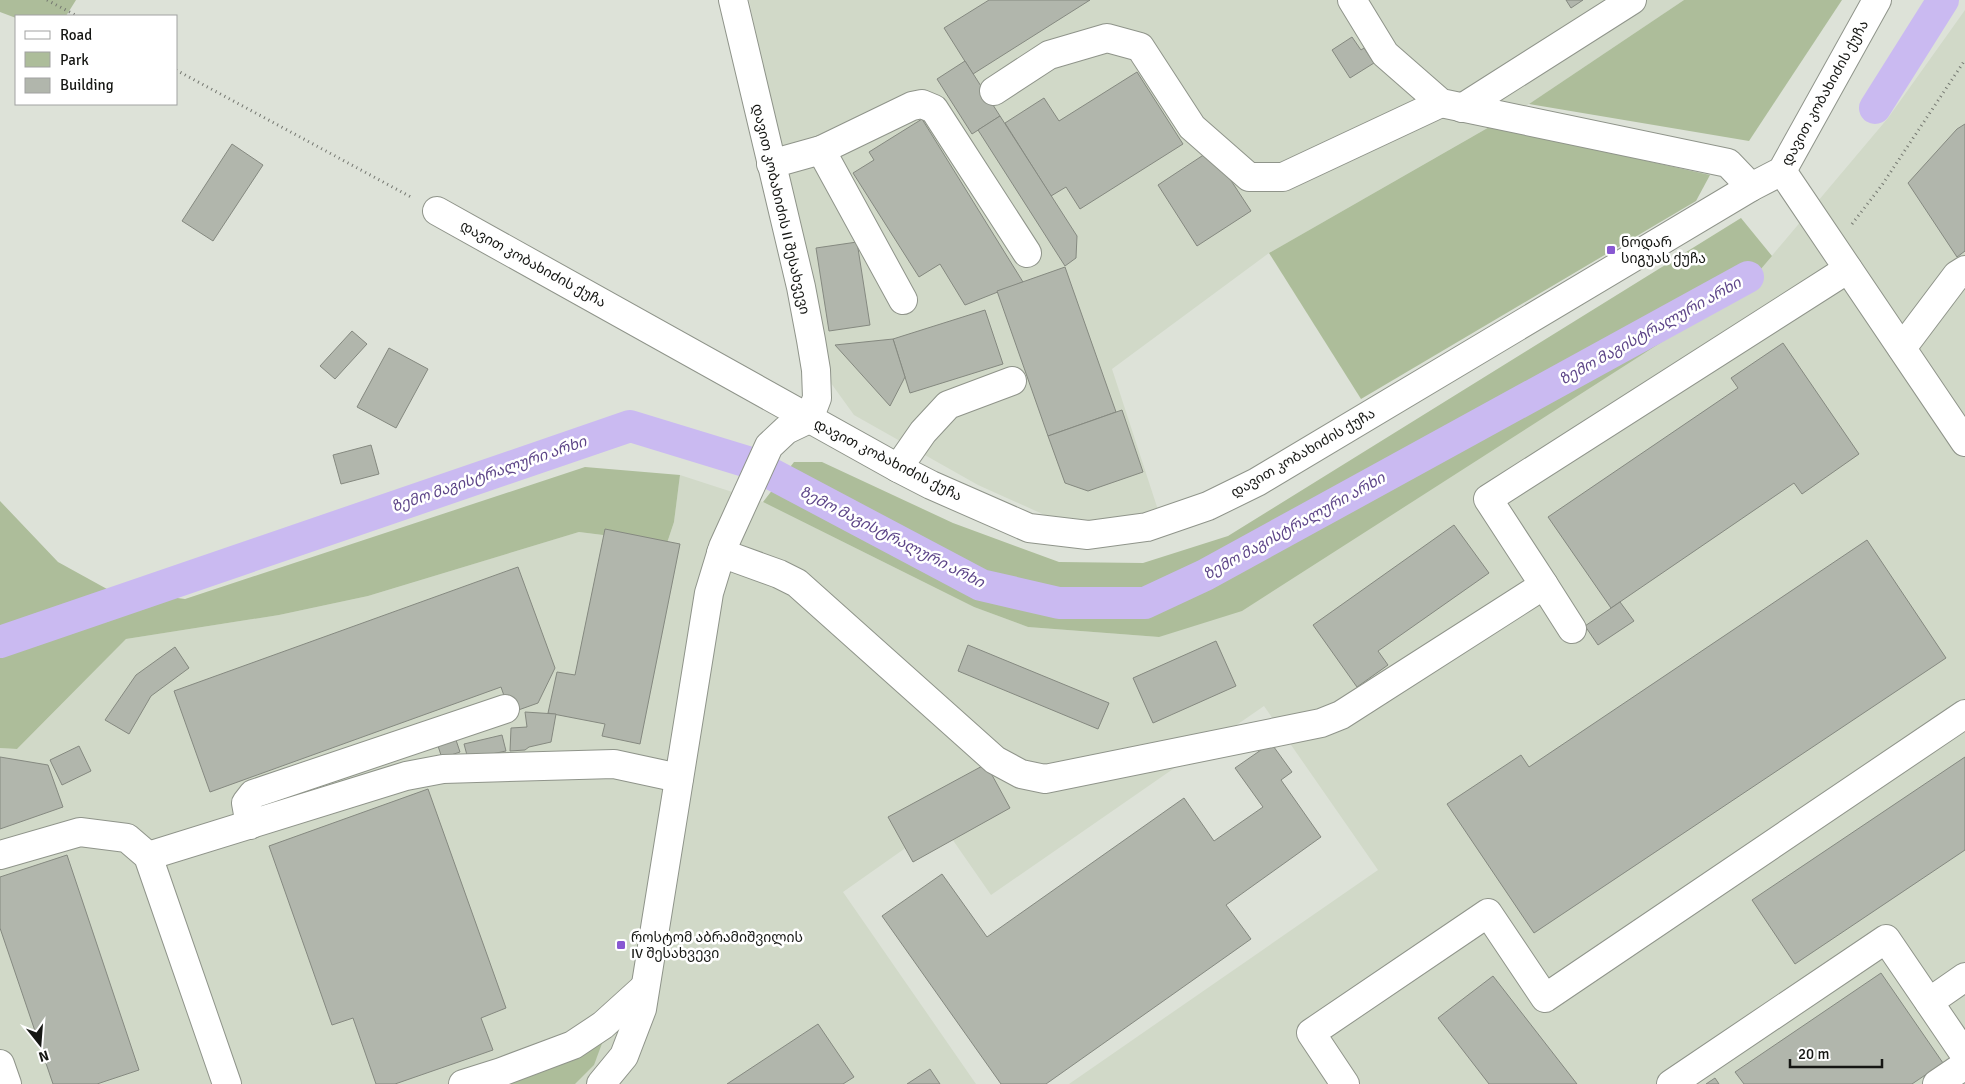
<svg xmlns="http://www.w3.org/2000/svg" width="1965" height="1084" font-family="Signika,'Noto Sans Georgian',sans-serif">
  <rect width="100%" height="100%" fill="#dde2d8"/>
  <g fill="#d1d9c8">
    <polygon points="749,0 1684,0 1529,104 1269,253 1112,369 1159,513 1110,522 1047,516 978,485 854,415 828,379 821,357"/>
    <polygon points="1965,10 1965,1084 1069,1084 1378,870 1264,706 991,895 941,823 843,892 976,1084 0,1084 0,748 17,749 126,639 279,615 368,596 579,532 667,543 674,522 680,475 763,502 974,607 1028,627 1159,637 1743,290 1888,118"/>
  </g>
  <g fill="#adbd9a">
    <polygon points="0,0 76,0 66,16 16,16 16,18 0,12"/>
    <polygon points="1684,0 1842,0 1749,141 1529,104"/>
    <polygon points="1491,126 1710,175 1696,201 1361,399 1269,253"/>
    <polygon points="1741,218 1772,256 1743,290 1242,611 1159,637 1028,627 974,607 763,502 794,462 822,462 953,523 1059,562 1143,563 1228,536"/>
    <polygon points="585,467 680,475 674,522 667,543 579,532 368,596 279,615 126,639 17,749 0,748 0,501 58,562 107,589 185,599"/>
    <polygon points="604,1038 594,1065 575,1084 485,1084"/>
  </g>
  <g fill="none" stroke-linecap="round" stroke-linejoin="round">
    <g stroke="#cabaf1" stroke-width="32">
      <polyline points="1875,108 1943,0"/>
      <polyline points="0,642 630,426 751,463 981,585 1059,603 1145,603 1205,575 1748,277"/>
    </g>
  </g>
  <g fill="#b1b6ac" stroke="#858980">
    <polygon points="989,0 1090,0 973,74 944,28"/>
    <polygon points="1566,0 1583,0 1571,8"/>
    <polygon points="1352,37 1361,50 1364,48 1374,63 1350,78 1332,50"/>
    <polygon points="965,61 1000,116 972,134 937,79"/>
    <polygon points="1137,72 1183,144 1080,209 1066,187 1051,196 1005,123 1044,98 1059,121"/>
    <polygon points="1000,116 1077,236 1076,258 1065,266 978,130"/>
    <polygon points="922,119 1023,282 965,305 940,264 919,277 853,173 874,160 869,152"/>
    <polygon points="1965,124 1965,251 1957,257 1908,183 1957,129"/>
    <polygon points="232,144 263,165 213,241 182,221"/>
    <polygon points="1211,150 1251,211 1197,246 1158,185"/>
    <polygon points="857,242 870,325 829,331 816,248"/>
    <polygon points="1065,267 1116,412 1048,436 997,291"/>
    <polygon points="985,310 1003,364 910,393 893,339"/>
    <polygon points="352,331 367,344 335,379 320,366"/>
    <polygon points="893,339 905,377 890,406 835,345"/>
    <polygon points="1783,343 1859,454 1802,494 1794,483 1611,608 1548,517 1738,388 1731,378"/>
    <polygon points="389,348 428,369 396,428 357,407"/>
    <polygon points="1122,410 1143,472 1088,491 1065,483 1048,436"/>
    <polygon points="371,445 379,474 341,484 333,455"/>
    <polygon points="1454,525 1489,573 1378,651 1388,665 1357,687 1313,625"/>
    <polygon points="605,529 680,544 640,744 602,736 605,724 548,713 557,672 575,675"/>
    <polygon points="1867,540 1946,658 1534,933 1447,804 1521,755 1529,767"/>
    <polygon points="518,567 555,668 538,703 510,713 501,687 210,792 174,691"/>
    <polygon points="1620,602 1634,621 1598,645 1585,626"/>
    <polygon points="1216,641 1236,686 1153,723 1133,678"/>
    <polygon points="968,645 1109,703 1098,729 958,671"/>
    <polygon points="175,647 189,668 151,696 129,734 105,720 136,675"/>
    <polygon points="525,712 556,714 551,742 529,747 525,750 510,751 511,728 527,727"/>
    <polygon points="502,735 506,751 468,759 464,744"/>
    <polygon points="456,740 460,752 442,758 438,746"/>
    <polygon points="1271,743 1292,772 1281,780 1321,837 1226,905 1251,939 1046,1084 1001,1084 882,916 942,874 987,937 1184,798 1214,841 1263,807 1235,768"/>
    <polygon points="79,746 91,771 62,785 50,760"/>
    <polygon points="0,757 48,765 63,807 0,829"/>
    <polygon points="1965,757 1965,850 1795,964 1752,900"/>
    <polygon points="986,764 1010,808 913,862 888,817"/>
    <polygon points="428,789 506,1008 481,1018 493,1050 395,1084 376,1084 353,1018 332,1025 269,846"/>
    <polygon points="67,855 139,1070 97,1084 53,1084 0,928 0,877"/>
    <polygon points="1881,973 1943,1063 1912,1084 1744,1084 1735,1072"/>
    <polygon points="1493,976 1577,1084 1489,1084 1438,1018"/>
    <polygon points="818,1024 854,1077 843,1084 727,1084"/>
    <polygon points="930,1069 940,1084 907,1084"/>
    <polygon points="1715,1078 1719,1084 1706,1084"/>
  </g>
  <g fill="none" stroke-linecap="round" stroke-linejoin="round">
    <defs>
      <g id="minor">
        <polyline points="733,0 801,287 811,340 816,370 817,398 809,419"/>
        <polyline points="1352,0 1385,54 1441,103 1728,163 1751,187"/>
        <polyline points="994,91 1049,55 1107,38 1140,47 1192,127 1249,177 1283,177 1441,103"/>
        <polyline points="1462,108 1632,0"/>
        <polyline points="821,150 903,300"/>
        <polyline points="771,164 821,150 912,106 922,104 934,109 1027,253"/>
        <polyline points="1782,171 1965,442"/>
        <polyline points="437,211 898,468 931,485 1029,528 1088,535 1147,527 1208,506 1257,482 1751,187 1782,171 1877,0"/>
        <polyline points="1902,348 1957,275 1965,270"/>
        <polyline points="898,468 923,432 948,405 1012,381"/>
        <polyline points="721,553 779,574 797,583 995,760 1021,774 1045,779 1321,723 1341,715 1544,585 1488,499 1848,269"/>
        <polyline points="1544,585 1572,629"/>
        <polyline points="250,825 246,803 253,794 505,709"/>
        <polyline points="0,855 80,832 127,838 148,856 227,1084"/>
        <polyline points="148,856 406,776 443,769 614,764 679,778"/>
        <polyline points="1929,1002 1965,977"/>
        <polyline points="0,1064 7,1084"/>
        <polyline points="463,1084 501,1072 573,1045 603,1025 645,987"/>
        <polyline points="601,1084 624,1056 642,1009 709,593 723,547 769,446 786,430 809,419"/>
        <polyline points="1345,1084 1311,1033 1488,913 1545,998 1965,714"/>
        <polyline points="1671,1084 1886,939 1965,1055"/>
        <polyline points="1937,1084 1965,1065"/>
      </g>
    </defs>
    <use href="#minor" stroke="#8f948a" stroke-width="30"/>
    <g stroke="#747770" stroke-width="3" stroke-dasharray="1 4" stroke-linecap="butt">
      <polyline points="47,0 77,16"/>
      <polyline points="176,70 411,197"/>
      <polyline points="1852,224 1882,185 1965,60"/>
    </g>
    <use href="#minor" stroke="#fff" stroke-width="28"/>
  </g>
  <g fill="#8858d2" stroke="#fff" stroke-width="2">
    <rect x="1606" y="245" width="10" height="10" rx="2.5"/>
    <rect x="616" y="940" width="10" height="10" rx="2.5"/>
  </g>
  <g text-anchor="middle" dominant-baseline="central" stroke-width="5" stroke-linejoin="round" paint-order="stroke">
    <g font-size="14" fill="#151613" stroke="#fff">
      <text transform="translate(1825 93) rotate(-61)">დავით კობახიძის ქუჩა</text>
      <text transform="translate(781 209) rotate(77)">დავით კობახიძის II შესახვევი</text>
      <text transform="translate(533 264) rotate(29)">დავით კობახიძის ქუჩა</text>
      <text transform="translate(1303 453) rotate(-30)">დავით კობახიძის ქუჩა</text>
      <text transform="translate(888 460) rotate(27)">დავით კობახიძის ქუჩა</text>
    </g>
    <g font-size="14" fill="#151613" stroke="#fff" text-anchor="start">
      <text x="1621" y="242">ნოდარ<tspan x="1621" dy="16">სიგუას ქუჩა</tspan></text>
      <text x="631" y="937">როსტომ აბრამიშვილის<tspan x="631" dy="16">IV შესახვევი</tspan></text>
    </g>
    <g font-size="15" font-style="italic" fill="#5d4588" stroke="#fff">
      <text transform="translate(1650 331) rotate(-29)">ზემო მაგისტრალური არხი</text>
      <text transform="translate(489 474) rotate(-19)">ზემო მაგისტრალური არხი</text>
      <text transform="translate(1294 526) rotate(-29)">ზემო მაგისტრალური არხი</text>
      <text transform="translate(892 537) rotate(27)">ზემო მაგისტრალური არხი</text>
    </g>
  </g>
  <rect x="15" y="15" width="162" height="90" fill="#ffffff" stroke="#a1a2a1"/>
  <rect x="25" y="31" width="25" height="8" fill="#ffffff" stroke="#a1a2a1"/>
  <text x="60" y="40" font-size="15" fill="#151613">Road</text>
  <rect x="25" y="52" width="25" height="15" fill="#adbd9a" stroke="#a1a2a1"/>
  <text x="60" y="65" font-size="15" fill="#151613">Park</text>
  <rect x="25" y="78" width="25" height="15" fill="#b1b6ac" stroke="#a1a2a1"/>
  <text x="60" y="90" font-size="15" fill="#151613">Building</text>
  <g transform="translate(40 1044) rotate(163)" stroke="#ffffff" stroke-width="4" paint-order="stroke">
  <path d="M0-4L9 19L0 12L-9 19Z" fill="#151613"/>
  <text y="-8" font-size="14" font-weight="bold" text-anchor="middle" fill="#151613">N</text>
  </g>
  <path d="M1790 1059v8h92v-8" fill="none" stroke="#151613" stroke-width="2.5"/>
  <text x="1798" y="1059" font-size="15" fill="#151613" stroke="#ffffff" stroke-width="4" paint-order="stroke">20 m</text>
</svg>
